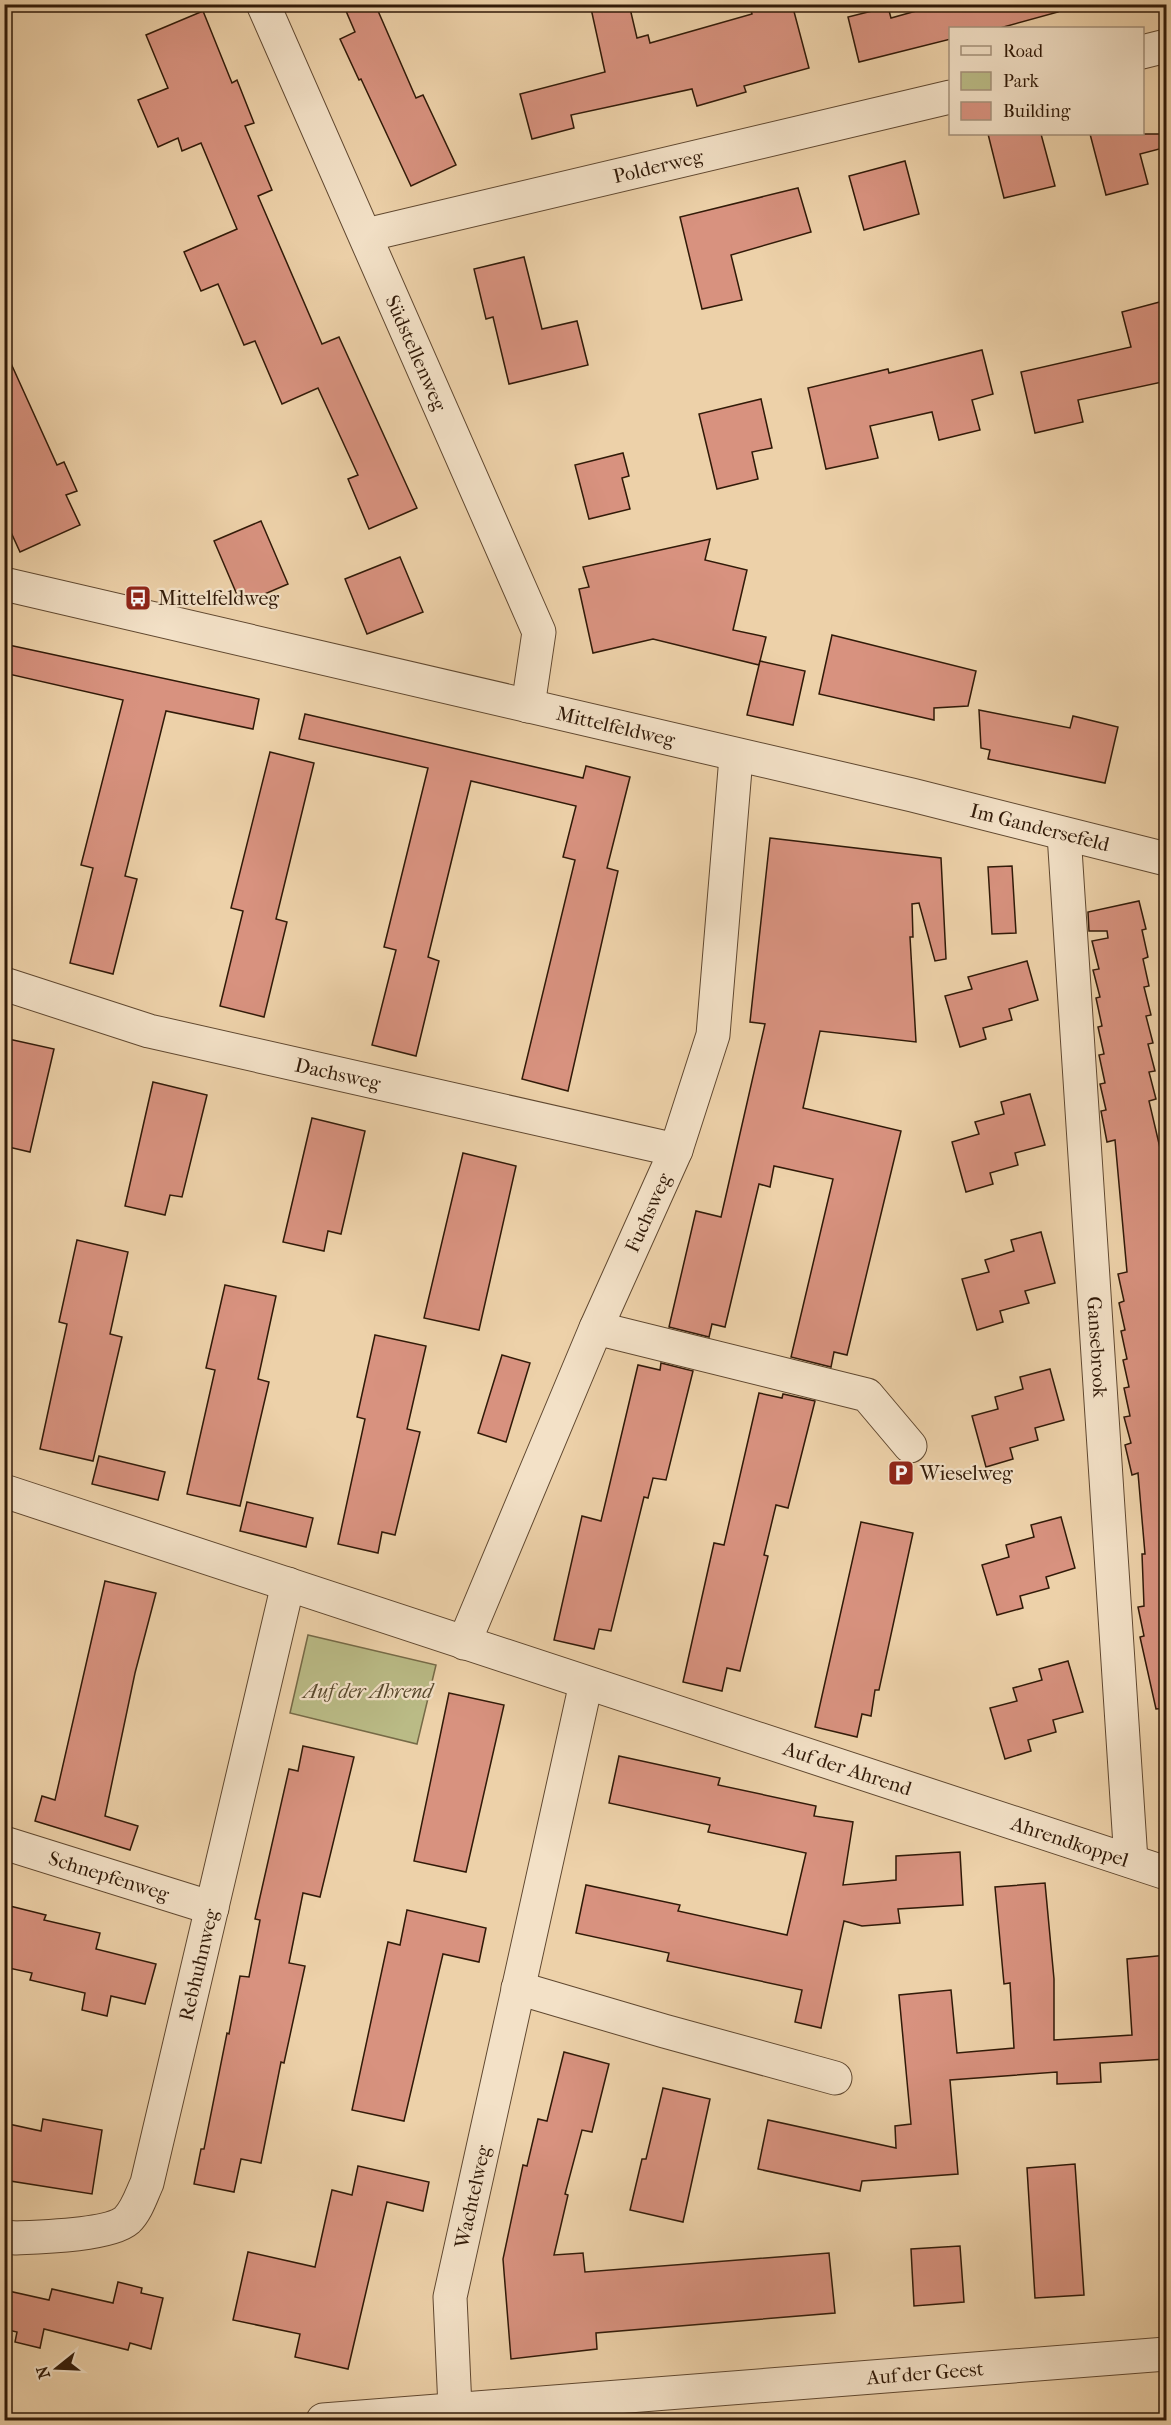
<svg xmlns="http://www.w3.org/2000/svg" width="1171" height="2425" font-family="'IM FELL French Canon',serif">
  <rect width="100%" height="100%" fill="#edd1a9"/>
  <filter id="stains"><feTurbulence type="fractalNoise" baseFrequency=".00333" numOctaves="4"/><feColorMatrix values="0 0 0 0 .2 0 0 0 0 .09 0 0 0 0 .02 0 0 0 .5 -.17"/></filter>
  <radialGradient id="worn" r=".72"><stop offset=".6" stop-color="#630" stop-opacity="0"/><stop offset="1" stop-color="#630" stop-opacity=".3"/></radialGradient>
  <polygon fill="#babb86" stroke="#766a47" stroke-width="1.5" points="308,1635 436,1665 417,1744 290,1713"/>
  <g fill="#d8927f" stroke="#311a08" stroke-width="1.5">
    <polygon points="343,4 375,4 416,98 423,95 456,165 411,186 361,79 359,80 340,39 355,32"/>
    <polygon points="590,4 629,4 637,38 648,35 650,43 752,14 751,10 773,4 792,4 809,68 744,86 746,92 697,106 692,89 571,115 574,128 532,139 520,94 605,72"/>
    <polygon points="941,4 1057,4 1058,12 1000,28 951,28 951,39 859,62 848,17 888,7 891,18"/>
    <polygon points="203,11 232,83 237,80 254,123 245,126 272,190 258,196 322,344 339,337 417,508 369,529 348,479 358,475 318,388 282,404 255,341 244,345 218,284 201,291 184,252 237,229 201,143 182,151 178,138 158,147 138,100 168,88 146,35"/>
    <polygon points="988,134 1041,134 1055,186 1004,198"/>
    <polygon points="1090,134 1167,134 1167,147 1140,154 1148,184 1106,195"/>
    <polygon points="905,161 919,214 864,230 849,176"/>
    <polygon points="798,188 811,232 731,255 742,300 702,309 680,217"/>
    <polygon points="524,257 542,329 577,321 588,365 509,384 493,317 486,319 474,269"/>
    <polygon points="1167,300 1167,381 1078,400 1083,422 1035,433 1021,372 1131,347 1122,312"/>
    <polygon points="4,348 57,465 64,462 77,491 66,495 80,525 20,552 4,517"/>
    <polygon points="982,350 993,394 972,400 980,430 939,440 932,412 870,426 878,458 826,469 808,388 888,369 889,373"/>
    <polygon points="761,399 772,448 752,452 758,479 717,489 699,414"/>
    <polygon points="623,453 629,476 622,478 630,509 589,519 575,465"/>
    <polygon points="261,521 288,584 241,604 214,541"/>
    <polygon points="710,539 705,560 747,570 733,630 766,637 759,665 653,639 593,653 579,589 589,587 583,567"/>
    <polygon points="400,557 423,612 367,634 345,579"/>
    <polygon points="832,635 976,671 968,706 934,708 934,720 819,694"/>
    <polygon points="4,644 259,699 253,729 166,711 125,876 137,879 113,974 70,963 93,868 81,865 123,700 4,673"/>
    <polygon points="760,661 805,671 793,725 747,715"/>
    <polygon points="979,710 1070,728 1073,716 1118,727 1105,783 988,759 990,750 981,748"/>
    <polygon points="305,714 583,778 586,766 630,777 607,868 618,871 568,1091 522,1079 575,860 563,857 576,806 471,781 428,957 439,961 416,1056 372,1045 396,950 384,947 428,768 299,739"/>
    <polygon points="270,752 314,763 276,919 287,922 264,1017 220,1006 243,911 231,908"/>
    <polygon points="770,838 941,858 946,959 935,961 919,903 912,904 913,937 910,937 916,1042 820,1031 803,1108 901,1131 847,1355 834,1352 831,1367 791,1357 833,1179 774,1166 770,1187 759,1184 725,1327 712,1324 709,1337 669,1327 696,1211 721,1217 765,1024 750,1022"/>
    <polygon points="1012,866 1016,933 992,934 988,867"/>
    <polygon points="1139,901 1146,929 1142,930 1148,957 1143,959 1149,986 1144,987 1151,1015 1146,1016 1153,1043 1148,1044 1155,1071 1149,1072 1156,1099 1149,1101 1160,1148 1167,1147 1167,1708 1156,1709 1140,1637 1144,1636 1138,1607 1144,1606 1142,1554 1145,1554 1138,1473 1132,1475 1125,1445 1131,1443 1124,1417 1130,1416 1124,1388 1129,1387 1123,1360 1127,1359 1121,1331 1125,1330 1119,1303 1124,1301 1118,1274 1127,1272 1115,1140 1107,1142 1101,1111 1106,1110 1100,1084 1105,1083 1099,1055 1104,1054 1098,1027 1102,1026 1096,998 1100,997 1093,970 1099,969 1092,941 1108,938 1107,931 1089,931 1088,912"/>
    <polygon points="1027,961 1038,1000 1009,1009 1012,1020 983,1028 986,1039 960,1047 945,996 972,989 968,977"/>
    <polygon points="4,1038 54,1049 30,1152 4,1146"/>
    <polygon points="153,1082 207,1095 182,1197 170,1195 165,1215 125,1206"/>
    <polygon points="1030,1094 1045,1145 1015,1153 1018,1165 990,1173 993,1184 966,1192 952,1142 979,1134 975,1122 1004,1114 1001,1102"/>
    <polygon points="312,1118 365,1131 341,1234 328,1231 324,1251 283,1242"/>
    <polygon points="463,1153 516,1166 479,1330 424,1318"/>
    <polygon points="1041,1232 1055,1283 1025,1291 1029,1303 1000,1311 1003,1322 977,1330 962,1279 989,1272 985,1260 1014,1251 1011,1240"/>
    <polygon points="77,1240 128,1252 110,1334 122,1337 93,1461 40,1449 67,1324 59,1322"/>
    <polygon points="225,1285 276,1296 258,1379 269,1382 240,1506 187,1494 215,1370 206,1368"/>
    <polygon points="375,1335 426,1346 407,1429 420,1432 395,1535 382,1532 378,1553 338,1544 365,1419 357,1417"/>
    <polygon points="502,1355 530,1363 506,1442 478,1433"/>
    <polygon points="661,1363 693,1371 666,1480 653,1478 648,1498 644,1497 611,1631 599,1629 594,1649 554,1640 582,1516 601,1521 638,1365 660,1370"/>
    <polygon points="1050,1369 1064,1420 1035,1428 1038,1440 1010,1448 1013,1459 986,1467 972,1416 998,1409 995,1397 1023,1389 1020,1377"/>
    <polygon points="759,1393 782,1398 783,1394 815,1401 788,1508 776,1505 764,1555 768,1556 740,1671 727,1668 722,1691 683,1682 714,1543 724,1545"/>
    <polygon points="99,1456 165,1472 158,1500 92,1484"/>
    <polygon points="247,1502 313,1518 306,1547 240,1531"/>
    <polygon points="1061,1517 1075,1568 1046,1577 1049,1588 1020,1596 1023,1608 997,1615 982,1565 1009,1557 1006,1545 1034,1537 1031,1525"/>
    <polygon points="861,1522 913,1533 879,1690 875,1690 871,1716 862,1714 857,1737 815,1727"/>
    <polygon points="105,1581 156,1593 135,1673 105,1816 138,1826 130,1850 35,1821 42,1796 55,1800"/>
    <polygon points="1068,1661 1083,1712 1053,1720 1056,1732 1028,1740 1031,1751 1005,1759 990,1708 1017,1701 1013,1688 1042,1680 1039,1669"/>
    <polygon points="449,1693 504,1705 466,1872 414,1861"/>
    <polygon points="303,1746 354,1757 320,1897 303,1893 289,1963 305,1966 284,2063 281,2062 261,2163 241,2159 234,2192 194,2184 201,2149 204,2149 227,2033 229,2034 240,1976 249,1977 260,1920 255,1919 289,1769 298,1771"/>
    <polygon points="619,1756 720,1778 718,1785 816,1806 814,1816 853,1822 843,1885 896,1880 896,1856 960,1852 963,1905 898,1909 900,1923 862,1926 844,1921 821,2028 795,2022 802,1990 667,1961 669,1953 576,1933 586,1885 680,1905 678,1911 787,1935 806,1853 708,1832 710,1825 609,1803"/>
    <polygon points="1045,1883 1054,1979 1054,2040 1132,2035 1127,1959 1167,1955 1167,2059 1100,2063 1101,2082 1057,2084 1057,2072 950,2080 958,2174 862,2181 860,2191 758,2169 768,2120 896,2148 895,2126 911,2124 899,1995 951,1990 957,2053 1014,2048 1010,1983 1004,1984 995,1887"/>
    <polygon points="10,1906 46,1915 44,1920 100,1933 96,1949 156,1964 145,2004 111,1996 107,2016 82,2010 85,1993 30,1980 32,1973 4,1967 4,1928"/>
    <polygon points="407,1910 486,1928 479,1962 443,1954 404,2121 352,2110 388,1942 400,1945"/>
    <polygon points="564,2052 609,2064 592,2132 582,2130 565,2194 568,2195 554,2255 583,2253 585,2272 829,2253 835,2313 596,2333 597,2349 511,2359 503,2259 523,2165 527,2166 538,2119 547,2121"/>
    <polygon points="663,2088 710,2099 683,2222 630,2210 642,2159 646,2159"/>
    <polygon points="43,2119 102,2130 92,2194 4,2180 4,2123 41,2131"/>
    <polygon points="1075,2164 1084,2295 1035,2298 1027,2168"/>
    <polygon points="358,2166 429,2182 423,2211 387,2202 348,2369 295,2357 300,2334 233,2320 248,2252 315,2267 332,2190 352,2195"/>
    <polygon points="960,2246 964,2302 914,2306 911,2249"/>
    <polygon points="118,2282 142,2288 141,2293 163,2298 151,2349 130,2343 128,2350 44,2329 40,2348 15,2342 17,2332 4,2329 4,2290 49,2300 52,2289 113,2303"/>
  </g>
  <g fill="none" stroke-linecap="round" stroke-linejoin="round">
    <defs>
      <g id="street">
        <path id="s1" d="M263,4L539,632L528,706"/>
        <polyline points="1142,52 1166,46"/>
        <path id="s2" d="M366,235L950,97"/>
        <path id="s3" d="M4,584L912,795L1166,859"/>
        <path id="s4" d="M1064,834L1131,1861"/>
        <path id="s5" d="M4,984L149,1031L676,1150"/>
        <polyline points="596,1328 867,1395 910,1446"/>
        <path id="s6" d="M4,1491L1166,1873"/>
        <path id="s7" d="M464,1643L596,1328L676,1150L713,1035L736,757"/>
        <path id="s8" d="M4,1843L212,1908"/>
        <polyline points="518,1988 664,2031 835,2078"/>
        <path id="s9" d="M4,2237L16,2238C40,2237 110,2235 127,2220C137,2210 141,2196 147,2183L288,1584"/>
        <path id="s10" d="M455,2408L450,2297L586,1683"/>
        <path id="s11" d="M323,2420L1166,2354"/>
      </g>
    </defs>
    <use href="#street" stroke="#604830" stroke-width="35"/>
    <use href="#street" stroke="#f3e1c7" stroke-width="33"/>
  </g>
  <defs>
    <symbol id="bus-square" viewBox="-11 -11 22 22"><rect x="-9" y="-9" width="18" height="18" rx="4" fill="#8f2418" stroke="#f3e1c7"/><path d="M-5-6H5V4H4V6H2V4H-2V6H-4V4H-5ZM-3.5-4V0h7V-4ZM-3.5 1.2v1.5H-2V1.2ZM2 1.2v1.5H3.5V1.2Z" fill="#fff"/></symbol>
    <symbol id="parking-square" viewBox="-11 -11 22 22"><rect x="-9" y="-9" width="18" height="18" rx="4" fill="#8f2418" stroke="#f3e1c7"/><path d="M-3.5-5.5H1a3.5 3.5 0 0 1 0 7H-1V5.5H-3.5ZM-1-3.4V-.6H.8a1.4 1.4 0 0 0 0-2.8Z" fill="#fff"/></symbol>
  </defs>
  <g fill-rule="evenodd">
    <use href="#bus-square" x="123" y="583" width="30" height="30"/>
    <use href="#parking-square" x="886" y="1458" width="30" height="30"/>
  </g>
  <g text-anchor="middle" dominant-baseline="central" stroke-width="4.5" stroke-linejoin="round" paint-order="stroke">
    <g font-size="20" fill="#311a08" stroke="#f3e1c7">
      <text stroke="none"><textPath href="#s2" startOffset="300">Polderweg</textPath></text>
      <text stroke="none"><textPath href="#s1" startOffset="381">Südstellenweg</textPath></text>
      <text stroke="none"><textPath href="#s3" startOffset="628">Mittelfeldweg</textPath></text>
      <text stroke="none"><textPath href="#s3" startOffset="1064">Im Gandersefeld</textPath></text>
      <text stroke="none"><textPath href="#s5" startOffset="346">Dachsweg</textPath></text>
      <text stroke="none"><textPath href="#s7" startOffset="468">Fuchsweg</textPath></text>
      <text stroke="none"><textPath href="#s4" startOffset="514">Gansebrook</textPath></text>
      <text stroke="none"><textPath href="#s6" startOffset="888">Auf der Ahrend</textPath></text>
      <text stroke="none"><textPath href="#s6" startOffset="1122">Ahrendkoppel</textPath></text>
      <text stroke="none"><textPath href="#s8" startOffset="110">Schnepfenweg</textPath></text>
      <text stroke="none"><textPath href="#s9" startOffset="392">Rebhuhnweg</textPath></text>
      <text stroke="none"><textPath href="#s10" startOffset="214">Wachtelweg</textPath></text>
      <text stroke="none"><textPath href="#s11" startOffset="604">Auf der Geest</textPath></text>
    </g>
    <g font-size="20" fill="#311a08" stroke="#f3e1c7" text-anchor="start">
      <text x="158" y="598">Mittelfeldweg</text>
      <text x="920" y="1473">Wieselweg</text>
    </g>
    <g font-size="20" font-style="italic" fill="#5a4a2e" stroke="#f3e1c7">
      <text x="368" y="1691">Auf der Ahrend</text>
    </g>
  </g>
  <rect width="1171" height="2425" fill="none" stroke="#edd1a9" stroke-width="24"/>
  <rect x="6" y="6" width="1159" height="2413" fill="none" stroke="#311a08" stroke-width="3"/>
  <rect x="12" y="12" width="1147" height="2401" fill="none" stroke="#311a08" stroke-width="1.5"/>
  <rect x="949" y="27" width="195" height="108" fill="#f3e1c7" stroke="#a5917b" stroke-width="1.5"/>
  <rect x="961" y="46" width="30" height="9" fill="#f3e1c7" stroke="#a5917b" stroke-width="1.5"/>
  <text x="1003" y="57" font-size="18" fill="#311a08">Road</text>
  <rect x="961" y="72" width="30" height="18" fill="#babb86" stroke="#a5917b" stroke-width="1.5"/>
  <text x="1003" y="87" font-size="18" fill="#311a08">Park</text>
  <rect x="961" y="102" width="30" height="18" fill="#d8927f" stroke="#a5917b" stroke-width="1.5"/>
  <text x="1003" y="117" font-size="18" fill="#311a08">Building</text>
  <g transform="translate(57 2368) rotate(252)" stroke="#f3e1c7" stroke-width="4.5" paint-order="stroke">
  <path d="M0-4.5L10 22L0 15L-10 22Z" fill="#311a08"/>
  <text y="-9" font-size="16" font-weight="bold" text-anchor="middle" fill="#311a08">N</text>
  </g>
  <rect width="100%" height="100%" filter="url(#stains)"/>
  <rect width="100%" height="100%" fill="url(#worn)"/>
</svg>
